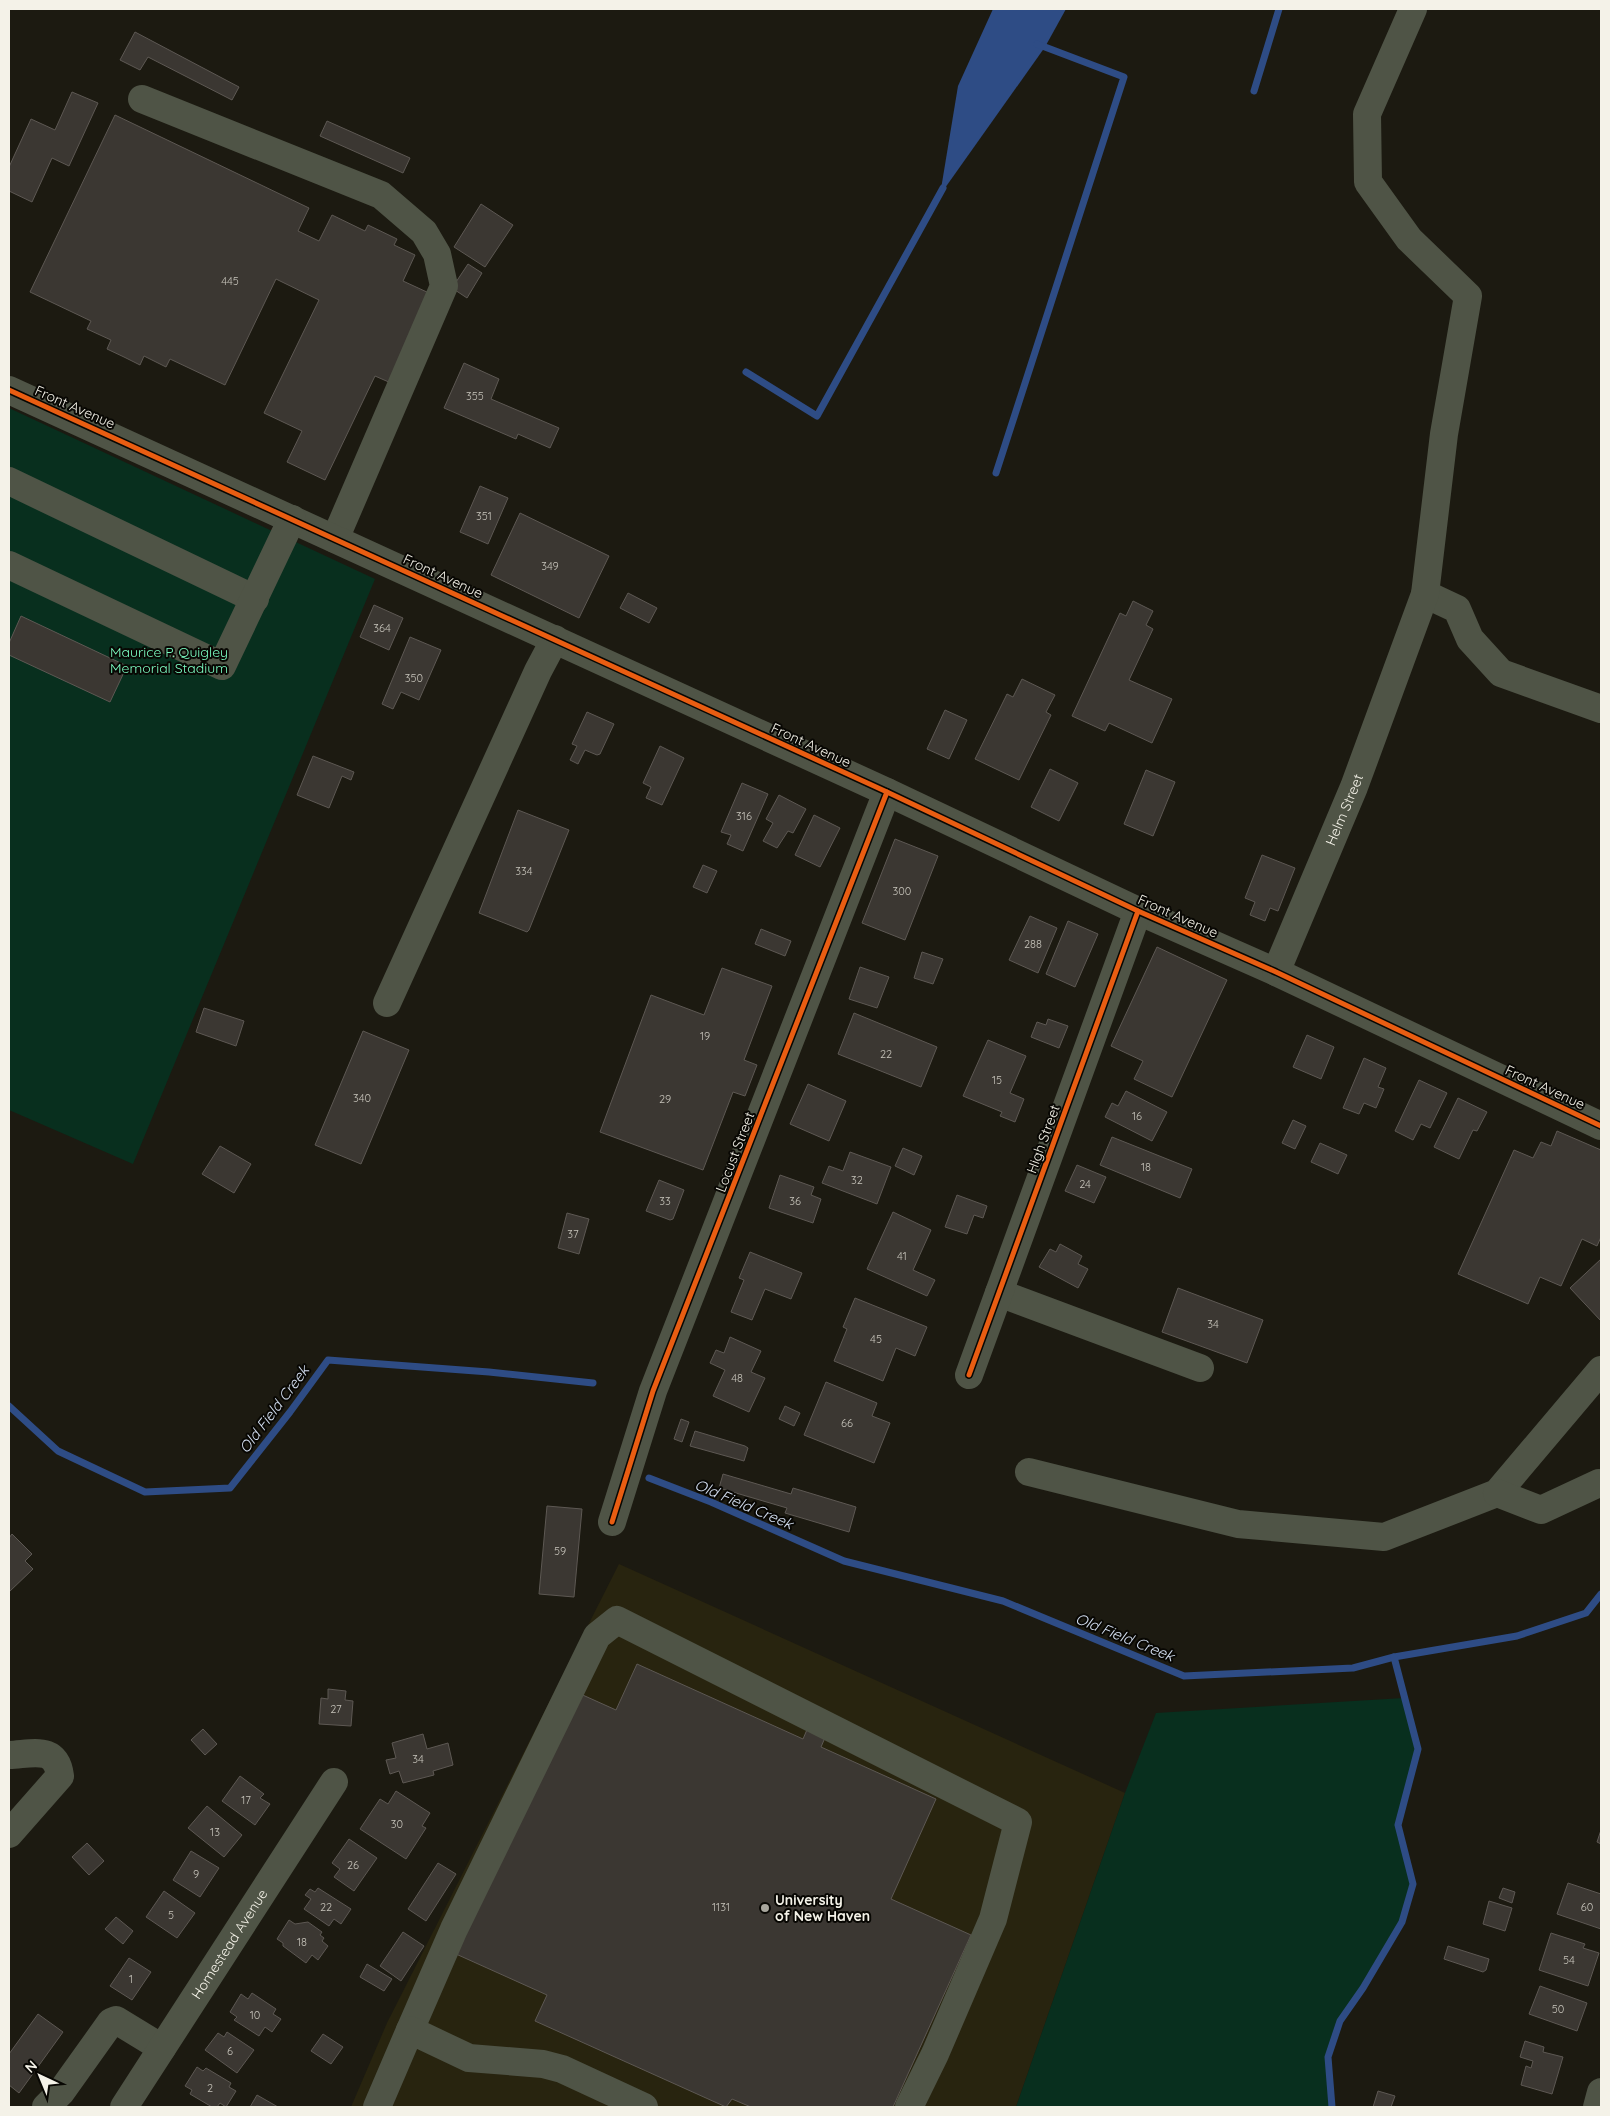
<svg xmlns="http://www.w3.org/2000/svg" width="1610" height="2116" font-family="Quicksand,sans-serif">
  <rect width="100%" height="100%" fill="#1c1a11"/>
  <polygon fill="#28240f" points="619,1564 1125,1793 1016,2107 351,2107 387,2023"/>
  <g fill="#082f1e">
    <polygon points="9,408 375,579 133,1164 9,1110"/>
    <polygon points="1404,1698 1418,1749 1398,1825 1413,1884 1402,1922 1363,1988 1340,2021 1328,2057 1332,2107 1016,2107 1125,1793 1156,1713"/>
  </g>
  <polygon fill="#2e4c85" points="993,9 1066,9 1045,47 940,195 958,86"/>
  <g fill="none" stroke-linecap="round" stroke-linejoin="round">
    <g stroke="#2e4c85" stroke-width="7">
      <polyline points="1254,91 1279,9"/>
      <polyline points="746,372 817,416 943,188"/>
      <polyline points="996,473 1124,77 1037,44"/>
      <polyline points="9,1406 58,1451 145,1492 230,1488 290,1412 328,1360 489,1372 593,1383"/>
      <polyline points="649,1478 711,1502 844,1561 1003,1601 1184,1676 1353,1668 1394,1657 1517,1636 1586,1613 1601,1594"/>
      <polyline points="1332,2107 1328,2057 1340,2021 1363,1988 1402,1922 1413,1884 1398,1825 1418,1749 1394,1657"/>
    </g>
  </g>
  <g fill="#3b3732" stroke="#5d5853">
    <polygon points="135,32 239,87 232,100 148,57 140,70 120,60"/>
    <polygon points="72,92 98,103 69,166 52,158 32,202 9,191 9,167 31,119 55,130"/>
    <polygon points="115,115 309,208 298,231 319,241 332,215 365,231 368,225 397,239 394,245 415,255 403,281 429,293 391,383 375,376 325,480 287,462 302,431 264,413 319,300 276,279 225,385 170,359 166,367 144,356 140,365 124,357 107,349 111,340 87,329 91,321 30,292"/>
    <polygon points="327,121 410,158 403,173 320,136"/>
    <polygon points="481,204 513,225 485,267 454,247"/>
    <polygon points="468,264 482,273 467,298 452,288"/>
    <polygon points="464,363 499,379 491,399 559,428 550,448 518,434 516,439 444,408"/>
    <polygon points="480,486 508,498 488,544 460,532"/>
    <polygon points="520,513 609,556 579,618 491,575"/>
    <polygon points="628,593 657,608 649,623 620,608"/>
    <polygon points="1133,601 1153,611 1146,625 1153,629 1129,680 1172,699 1152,743 1109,723 1105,731 1072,716 1120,613 1126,616"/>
    <polygon points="374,605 403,618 389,650 360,637"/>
    <polygon points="21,616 127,666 110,702 9,655 9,643"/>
    <polygon points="410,637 441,650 419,700 401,692 393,709 382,704"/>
    <polygon points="1022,679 1055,695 1046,712 1051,715 1019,780 975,759 1007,694 1013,697"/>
    <polygon points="945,710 967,720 949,759 927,749"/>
    <polygon points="587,712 614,724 600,754 597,755 585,750 578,764 570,760 577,746 572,744"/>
    <polygon points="660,746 684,758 662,805 646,798 651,787 643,783"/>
    <polygon points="313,756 354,772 351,780 342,776 329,808 297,795"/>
    <polygon points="1050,769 1078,783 1059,821 1031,807"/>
    <polygon points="1146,770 1175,782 1153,836 1124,824"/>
    <polygon points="742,783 768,794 743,851 727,844 731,835 721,832"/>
    <polygon points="779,795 806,809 793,833 788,831 777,848 763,841 773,823 766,819"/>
    <polygon points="518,810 569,830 529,930 527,932 479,913"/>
    <polygon points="814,815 840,828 820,867 795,855"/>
    <polygon points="895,839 938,856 905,940 862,923"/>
    <polygon points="1262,855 1295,868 1278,911 1270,908 1265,921 1250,915 1255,902 1245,898"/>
    <polygon points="703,865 717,871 707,893 693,887"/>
    <polygon points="1030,916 1057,928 1038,973 1009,960"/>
    <polygon points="1068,921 1098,934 1075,987 1046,974"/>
    <polygon points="761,929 791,941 785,956 755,944"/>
    <polygon points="1157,947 1227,980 1172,1097 1134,1079 1143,1061 1111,1046"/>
    <polygon points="922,952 943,959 933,984 914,978"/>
    <polygon points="860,967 889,977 877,1008 849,999"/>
    <polygon points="722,968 772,986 744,1060 757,1065 745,1096 733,1092 703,1170 600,1132 651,995 704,1015"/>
    <polygon points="204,1008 244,1021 236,1046 196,1032"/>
    <polygon points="854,1013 937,1047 921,1087 838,1054"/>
    <polygon points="1048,1019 1068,1026 1059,1048 1031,1037 1037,1022 1046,1025"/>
    <polygon points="363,1031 409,1050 361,1164 315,1145"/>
    <polygon points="1307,1035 1334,1047 1321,1079 1293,1067"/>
    <polygon points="988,1040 1026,1056 1010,1093 1024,1099 1015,1122 1000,1116 1002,1112 963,1096"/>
    <polygon points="1364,1058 1386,1068 1378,1087 1384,1089 1376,1108 1364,1103 1359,1114 1343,1108"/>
    <polygon points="1419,1080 1447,1093 1430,1128 1421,1124 1413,1140 1395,1131"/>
    <polygon points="808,1084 846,1101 829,1141 790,1124"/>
    <polygon points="1126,1091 1167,1112 1152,1141 1105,1117 1112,1103 1118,1106"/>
    <polygon points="1458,1098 1487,1112 1477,1131 1473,1130 1459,1159 1434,1147"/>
    <polygon points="1293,1120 1306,1126 1295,1149 1282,1143"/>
    <polygon points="1557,1131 1601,1150 1601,1237 1597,1246 1582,1239 1561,1286 1540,1277 1528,1304 1458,1274 1514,1150 1533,1158 1541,1142 1551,1146"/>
    <polygon points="1112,1137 1192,1169 1180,1198 1100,1165"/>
    <polygon points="1320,1143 1347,1155 1338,1174 1311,1162"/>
    <polygon points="220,1146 251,1164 234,1193 202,1174"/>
    <polygon points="903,1148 922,1156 914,1175 895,1166"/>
    <polygon points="850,1152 891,1167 877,1204 822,1183 829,1166 843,1171"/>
    <polygon points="1077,1165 1106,1177 1094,1203 1065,1191"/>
    <polygon points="780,1175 814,1187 811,1195 821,1199 813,1223 769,1208"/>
    <polygon points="659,1180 684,1190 673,1219 670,1220 646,1211"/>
    <polygon points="957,1195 987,1206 983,1218 974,1215 967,1234 945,1227"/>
    <polygon points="893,1212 931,1230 913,1270 935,1280 927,1296 867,1269"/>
    <polygon points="567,1213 589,1219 579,1254 558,1248"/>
    <polygon points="1060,1244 1082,1256 1078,1264 1088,1269 1078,1288 1039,1267 1050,1249 1056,1252"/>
    <polygon points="750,1252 802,1273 791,1299 765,1289 752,1320 731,1312 744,1280 739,1278"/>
    <polygon points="1601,1259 1601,1321 1570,1288"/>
    <polygon points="1178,1288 1263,1320 1247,1363 1162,1332"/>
    <polygon points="855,1298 927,1327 915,1356 896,1348 883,1381 834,1361 847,1329 843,1327"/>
    <polygon points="730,1337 761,1351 751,1372 765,1378 749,1412 713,1396 725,1370 710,1363 716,1350 724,1353"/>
    <polygon points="826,1382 877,1403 872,1416 890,1423 874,1463 804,1435"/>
    <polygon points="785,1406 800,1413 794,1426 779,1419"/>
    <polygon points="681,1419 689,1422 682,1442 674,1439"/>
    <polygon points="695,1431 745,1446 748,1448 744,1461 690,1446"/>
    <polygon points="723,1474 791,1494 793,1488 856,1507 849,1532 785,1513 787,1508 719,1488"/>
    <polygon points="547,1506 582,1509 574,1597 539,1594"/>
    <polygon points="12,1534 32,1554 25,1561 33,1569 9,1592 9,1538"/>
    <polygon points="637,1664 803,1739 809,1725 827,1733 821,1747 936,1799 891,1899 971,1935 893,2107 751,2107 732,2099 726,2107 535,2021 547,1995 456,1954 576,1692 616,1710"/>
    <polygon points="328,1689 346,1691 345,1700 353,1701 351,1726 319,1724 321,1698 328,1699"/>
    <polygon points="203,1729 217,1744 205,1755 191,1740"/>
    <polygon points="423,1734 427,1749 448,1743 453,1765 433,1771 434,1775 403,1783 399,1771 390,1774 386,1760 396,1758 392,1743"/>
    <polygon points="240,1776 264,1794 260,1798 270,1804 255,1825 222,1801"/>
    <polygon points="396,1791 430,1813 422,1826 426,1828 406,1859 360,1829 380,1799 388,1804"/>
    <polygon points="207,1806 242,1835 224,1857 188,1828"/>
    <polygon points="1601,1830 1601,1844 1597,1842"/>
    <polygon points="349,1839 377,1858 354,1891 334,1877 340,1869 332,1863"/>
    <polygon points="87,1843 104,1861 89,1875 72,1857"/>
    <polygon points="191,1851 219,1868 200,1897 173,1880"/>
    <polygon points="438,1863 456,1874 426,1921 408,1909"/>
    <polygon points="1568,1883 1601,1894 1601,1929 1557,1914"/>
    <polygon points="318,1888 351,1909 341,1924 334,1919 329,1926 304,1909 311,1899 305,1895 310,1889 315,1892"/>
    <polygon points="1503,1888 1515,1892 1512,1903 1499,1898"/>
    <polygon points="164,1891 195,1913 177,1938 146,1917"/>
    <polygon points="1489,1901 1512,1908 1505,1931 1483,1924"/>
    <polygon points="116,1917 133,1931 123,1944 105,1929"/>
    <polygon points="289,1920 295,1924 308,1922 322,1932 320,1935 324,1938 322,1941 328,1946 318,1960 312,1955 306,1963 283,1946 283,1943 277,1939"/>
    <polygon points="403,1932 424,1946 401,1981 380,1966"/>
    <polygon points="1551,1933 1585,1944 1583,1948 1599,1953 1588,1986 1539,1970"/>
    <polygon points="1448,1946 1489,1959 1486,1970 1483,1972 1444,1959"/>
    <polygon points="129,1958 151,1972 132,2000 110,1986"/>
    <polygon points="367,1964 392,1979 384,1991 360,1977"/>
    <polygon points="1540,1986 1587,2003 1577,2031 1529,2014"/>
    <polygon points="252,1993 276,2009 273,2014 281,2019 272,2032 265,2027 259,2036 234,2020 237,2017 230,2012 241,1994 248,1999"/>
    <polygon points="38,2014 63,2032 19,2093 9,2085 9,2054"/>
    <polygon points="227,2032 254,2050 237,2073 205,2050 218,2033 224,2037"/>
    <polygon points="323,2034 343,2047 331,2064 311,2051"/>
    <polygon points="1525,2041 1544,2047 1543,2052 1563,2057 1552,2094 1521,2085 1526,2066 1531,2068 1533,2061 1520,2057"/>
    <polygon points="197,2067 203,2071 206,2068 231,2083 229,2087 236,2091 226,2107 220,2103 217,2107 212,2107 190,2094 192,2090 185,2086"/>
    <polygon points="1378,2091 1395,2096 1391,2107 1373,2107"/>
    <polygon points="257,2095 278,2107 250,2107"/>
  </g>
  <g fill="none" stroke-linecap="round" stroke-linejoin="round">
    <g stroke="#4f5446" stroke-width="28">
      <polyline points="142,99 381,195 424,232 437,254 444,286 335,539"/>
      <polyline points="9,390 887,792 1138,911 1276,972 1601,1126"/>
      <polyline points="9,481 255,599"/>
      <polyline points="9,565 222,666 292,519"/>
      <polyline points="1425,594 1457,609 1470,639 1501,673 1601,709"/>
      <path id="s1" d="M1276,972L1354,787L1425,594L1444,434L1468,296L1409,239L1368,182L1367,114L1413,9"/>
      <polyline points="387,1003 538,671 555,639"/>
      <polyline points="999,1293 1200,1368"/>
      <polyline points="969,1375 1138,911"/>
      <polyline points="1029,1472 1238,1524 1384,1537 1497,1493 1601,1370"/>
      <polyline points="1497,1493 1541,1510 1599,1483"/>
      <polyline points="612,1522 653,1391 887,792"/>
      <path d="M9,1755C33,1754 56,1745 60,1776L9,1834"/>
      <polyline points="410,2030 454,1929 597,1636 617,1620 1018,1822 993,1919 935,2054 909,2107"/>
      <polyline points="46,2107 61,2092 111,2022 116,2020 162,2048"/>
      <path id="s2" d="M124,2107L334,1782"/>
      <polyline points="377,2107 410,2030 469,2058 543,2064 562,2069 644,2107"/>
      <polyline points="1597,2107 1601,2092"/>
    </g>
    <defs>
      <g id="cycleway">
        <polyline points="9,390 887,792 1138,911 1276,972 1601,1126"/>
        <polyline points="969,1375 1138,911"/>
        <polyline points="612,1522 653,1391 887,792"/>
      </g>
    </defs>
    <use href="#cycleway" stroke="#080703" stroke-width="8"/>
    <use href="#cycleway" stroke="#e95d12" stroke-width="5"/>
  </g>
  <circle fill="#a8a69d" stroke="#080703" stroke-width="2" cx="765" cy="1908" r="5"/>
  <g text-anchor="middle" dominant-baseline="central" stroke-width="4" stroke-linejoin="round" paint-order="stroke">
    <g font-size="11" fill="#c6c3ba">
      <text x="230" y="281">445</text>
      <text x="475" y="396">355</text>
      <text x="484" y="516">351</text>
      <text x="550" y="566">349</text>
      <text x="382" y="628">364</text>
      <text x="414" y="678">350</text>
      <text x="744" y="816">316</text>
      <text x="524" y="871">334</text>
      <text x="902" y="891">300</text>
      <text x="1033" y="944">288</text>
      <text x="705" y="1036">19</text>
      <text x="886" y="1054">22</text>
      <text x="997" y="1080">15</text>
      <text x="362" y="1098">340</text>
      <text x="665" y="1099">29</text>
      <text x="1137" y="1116">16</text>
      <text x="1146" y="1167">18</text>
      <text x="857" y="1180">32</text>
      <text x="1085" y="1184">24</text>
      <text x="665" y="1201">33</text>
      <text x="795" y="1201">36</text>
      <text x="573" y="1234">37</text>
      <text x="902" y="1256">41</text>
      <text x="1213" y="1324">34</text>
      <text x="876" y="1339">45</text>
      <text x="737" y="1378">48</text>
      <text x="847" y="1423">66</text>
      <text x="560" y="1551">59</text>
      <text x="336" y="1709">27</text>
      <text x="418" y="1759">34</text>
      <text x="246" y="1800">17</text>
      <text x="397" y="1824">30</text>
      <text x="215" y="1832">13</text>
      <text x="353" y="1865">26</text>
      <text x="196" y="1874">9</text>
      <text x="326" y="1907">22</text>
      <text x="721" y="1907">1131</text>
      <text x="1587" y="1907">60</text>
      <text x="171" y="1915">5</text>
      <text x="302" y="1942">18</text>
      <text x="1569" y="1960">54</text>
      <text x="131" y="1979">1</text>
      <text x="1558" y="2009">50</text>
      <text x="255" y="2015">10</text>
      <text x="230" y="2051">6</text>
      <text x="210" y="2088">2</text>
    </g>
    <g font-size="14" fill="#f4f2e8" stroke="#080703">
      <text transform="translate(75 407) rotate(24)">Front Avenue</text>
      <text transform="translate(443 576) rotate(25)">Front Avenue</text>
      <text transform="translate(811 745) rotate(25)">Front Avenue</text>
      <text stroke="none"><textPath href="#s1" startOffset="176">Helm Street</textPath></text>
      <text transform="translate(1178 916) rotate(24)">Front Avenue</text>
      <text transform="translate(1545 1087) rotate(25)">Front Avenue</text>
      <text transform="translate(1043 1139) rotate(-70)">High Street</text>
      <text transform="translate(735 1152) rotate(-69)">Locust Street</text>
      <text stroke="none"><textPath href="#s2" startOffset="194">Homestead Avenue</textPath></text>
    </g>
    <g font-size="14" fill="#7dfec4" stroke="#080703">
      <text x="169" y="652">Maurice P. Quigley<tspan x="169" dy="16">Memorial Stadium</tspan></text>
    </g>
    <g font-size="14" font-weight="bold" fill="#f4f2e8" stroke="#080703" text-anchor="start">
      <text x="775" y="1900">University<tspan x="775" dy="16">of New Haven</tspan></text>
    </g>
    <g font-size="15" font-style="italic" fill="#d5e0f2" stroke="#080703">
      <text transform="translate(274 1409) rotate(-53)">Old Field Creek</text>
      <text transform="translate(744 1504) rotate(23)">Old Field Creek</text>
      <text transform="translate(1125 1637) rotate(22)">Old Field Creek</text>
    </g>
  </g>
  <rect width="1610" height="2116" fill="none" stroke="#f4f2e8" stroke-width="20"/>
  <g transform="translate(40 2076) rotate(316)" stroke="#080703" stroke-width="4" paint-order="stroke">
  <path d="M0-4L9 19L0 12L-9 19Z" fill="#f4f2e8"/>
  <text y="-8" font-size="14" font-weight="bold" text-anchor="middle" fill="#f4f2e8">N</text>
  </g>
</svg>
